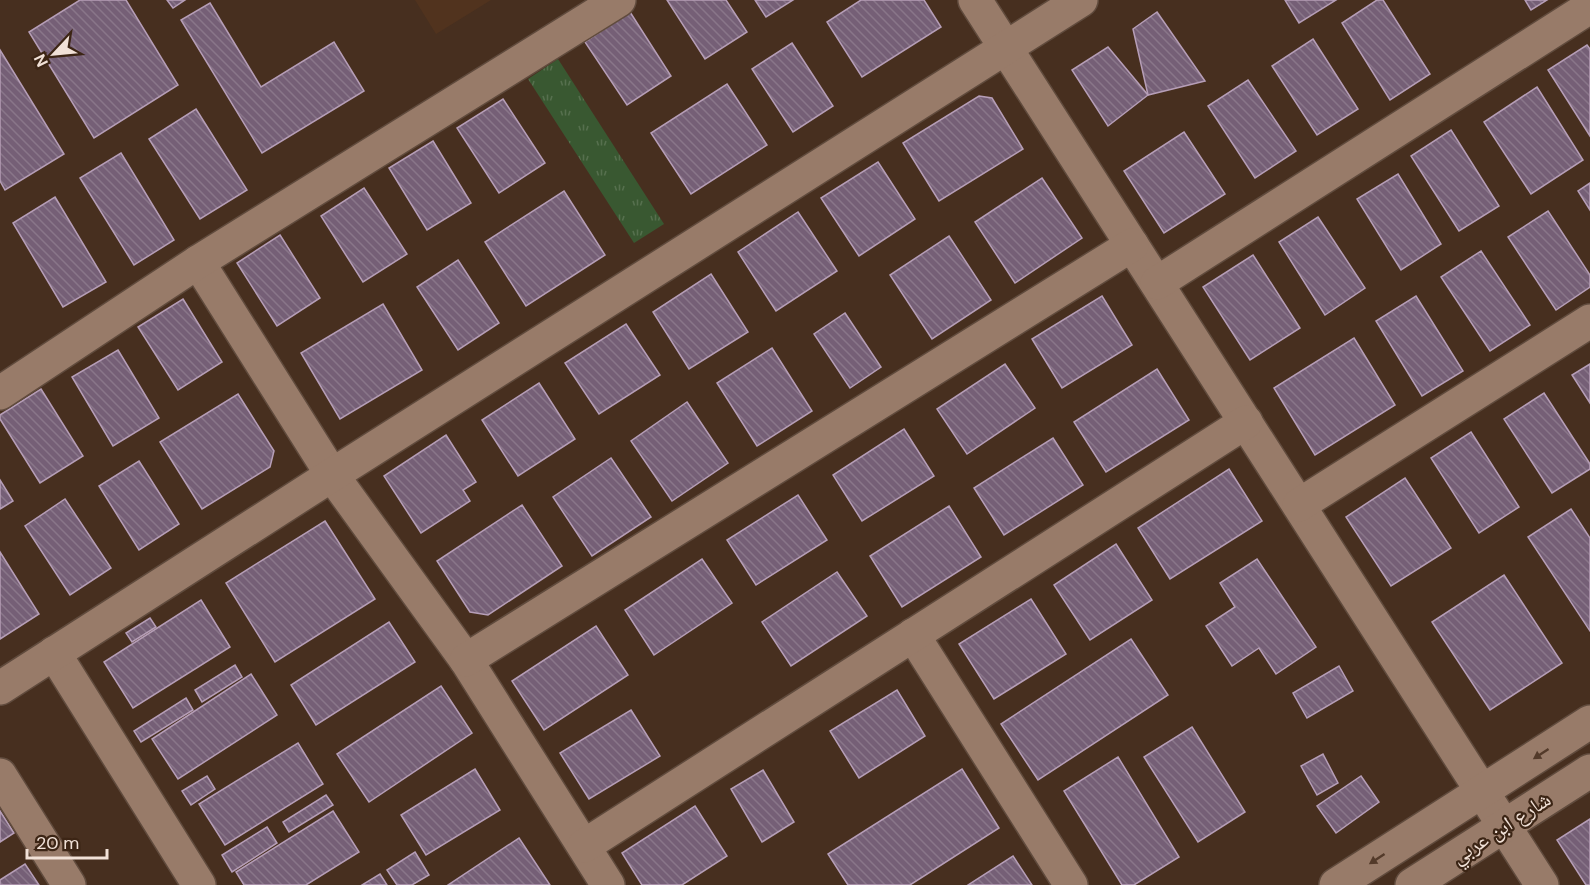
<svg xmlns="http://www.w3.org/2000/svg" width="1590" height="885" font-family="'DM Sans','Noto Naskh Arabic',sans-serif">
  <defs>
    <pattern id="grass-tufts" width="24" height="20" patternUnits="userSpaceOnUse" patternTransform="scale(1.5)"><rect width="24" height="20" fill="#395831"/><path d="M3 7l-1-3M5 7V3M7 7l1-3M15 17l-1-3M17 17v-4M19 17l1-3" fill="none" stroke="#56704e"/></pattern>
    <pattern id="building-back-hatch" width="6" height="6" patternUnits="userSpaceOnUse" patternTransform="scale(1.5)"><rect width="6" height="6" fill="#755f76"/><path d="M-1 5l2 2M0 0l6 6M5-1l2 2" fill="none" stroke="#897689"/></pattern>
  </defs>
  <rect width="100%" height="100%" fill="#472f1f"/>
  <polygon fill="#51331e" points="415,0 491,0 436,34"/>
  <polygon fill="url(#grass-tufts)" points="558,59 664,224 634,243 528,79"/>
  <g fill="url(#building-back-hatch)" stroke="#b69eb7" stroke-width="1.5">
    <polygon points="80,0 126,0 178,85 94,138 29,32"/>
    <polygon points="167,0 185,0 173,8"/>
    <polygon points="667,0 726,0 747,32 705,59"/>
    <polygon points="755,0 793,0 766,17"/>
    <polygon points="861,0 924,0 941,27 862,77 827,22"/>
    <polygon points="1285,0 1336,0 1299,23"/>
    <polygon points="1377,0 1383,0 1430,74 1390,100 1342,23"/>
    <polygon points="1525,0 1547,0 1531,10"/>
    <polygon points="210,3 261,87 334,42 364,91 262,153 181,20"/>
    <polygon points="630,12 671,76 627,105 585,42"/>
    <polygon points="1157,12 1205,81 1148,95 1133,29"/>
    <polygon points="1313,39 1358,109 1317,135 1272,66"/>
    <polygon points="792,43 833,106 793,132 752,69"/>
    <polygon points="1587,45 1590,49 1590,136 1548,70"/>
    <polygon points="1108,47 1148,95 1108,126 1072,70"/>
    <polygon points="0,50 64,154 5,190 0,181"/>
    <polygon points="1248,80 1296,151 1255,178 1208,106"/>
    <polygon points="727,84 767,145 691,194 651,133"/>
    <polygon points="1537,87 1583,160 1531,194 1484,122"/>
    <polygon points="979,96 992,98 1023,149 939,201 903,143"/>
    <polygon points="503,99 545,163 499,193 457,128"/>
    <polygon points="196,109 247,190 200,219 149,139"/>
    <polygon points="1451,130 1499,206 1459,231 1411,156"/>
    <polygon points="1184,132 1225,194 1164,233 1124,171"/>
    <polygon points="433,141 471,203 427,230 389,168"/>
    <polygon points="121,153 174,240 134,265 80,178"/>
    <polygon points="878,162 915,219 859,256 821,198"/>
    <polygon points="1398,174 1441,244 1401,270 1357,199"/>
    <polygon points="1042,178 1082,238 1015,283 975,222"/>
    <polygon points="1590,183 1590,210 1578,191"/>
    <polygon points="364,188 407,254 363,282 321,216"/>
    <polygon points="564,191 605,255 526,306 485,242"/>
    <polygon points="55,197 106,282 63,307 13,223"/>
    <polygon points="1548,211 1590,275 1590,287 1556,310 1508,237"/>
    <polygon points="798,212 837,271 776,311 738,252"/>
    <polygon points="1318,217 1365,288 1325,315 1279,242"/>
    <polygon points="280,235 320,298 277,326 237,263"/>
    <polygon points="949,236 991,300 932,339 890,275"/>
    <polygon points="1481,251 1530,325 1490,351 1441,277"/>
    <polygon points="1253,255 1300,328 1250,360 1203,287"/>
    <polygon points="458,260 499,323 458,350 417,287"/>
    <polygon points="711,274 748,332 689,369 653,312"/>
    <polygon points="1102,296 1132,345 1062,388 1032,339"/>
    <polygon points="1416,296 1463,371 1422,396 1376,321"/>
    <polygon points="183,299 222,362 178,390 138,327"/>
    <polygon points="383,304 422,370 340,419 301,353"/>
    <polygon points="845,313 881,367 850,388 814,334"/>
    <polygon points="626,324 660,375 599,414 565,363"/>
    <polygon points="1354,338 1395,405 1315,455 1274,388"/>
    <polygon points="772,348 812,411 757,446 717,383"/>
    <polygon points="118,350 159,418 113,446 72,377"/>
    <polygon points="1005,364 1035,408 967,454 937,409"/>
    <polygon points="1590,364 1590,403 1572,375"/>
    <polygon points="1157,369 1189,420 1106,472 1074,422"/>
    <polygon points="539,383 575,439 518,476 482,420"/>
    <polygon points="41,389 83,456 40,483 0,419 0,415"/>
    <polygon points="1544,393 1590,464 1590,469 1552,493 1504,419"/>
    <polygon points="238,394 274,451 270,467 202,509 160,442"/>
    <polygon points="687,402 728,463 672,501 631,441"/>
    <polygon points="904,429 934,476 862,521 833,475"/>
    <polygon points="1471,432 1519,507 1479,533 1431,458"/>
    <polygon points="446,435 476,482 463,490 470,501 421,533 384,476"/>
    <polygon points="1053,438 1083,485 1004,535 974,488"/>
    <polygon points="611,458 651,517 592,556 553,497"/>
    <polygon points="139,461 179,524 139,550 99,486"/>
    <polygon points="1229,469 1262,521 1170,579 1138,528"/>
    <polygon points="1405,478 1451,548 1391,586 1346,517"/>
    <polygon points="0,480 13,501 0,509"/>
    <polygon points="798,495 827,540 756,585 727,540"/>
    <polygon points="65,499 111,568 70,595 25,526"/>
    <polygon points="522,505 562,566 488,615 470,612 437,561"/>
    <polygon points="949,506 981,557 902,607 870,556"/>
    <polygon points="1571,509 1590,538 1590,631 1528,537"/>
    <polygon points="325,521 375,599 275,662 226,583"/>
    <polygon points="1116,544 1152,600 1090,640 1054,585"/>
    <polygon points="0,552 39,614 0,639"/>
    <polygon points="702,559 732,603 654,655 625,610"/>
    <polygon points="1257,559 1316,647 1276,674 1259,648 1232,666 1206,626 1235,607 1220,583"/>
    <polygon points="837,572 867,616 791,666 762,622"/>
    <polygon points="1504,575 1562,663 1490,710 1432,622"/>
    <polygon points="1031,599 1066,654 994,699 959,644"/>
    <polygon points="201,600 230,647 133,708 104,662"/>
    <polygon points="150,618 156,627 132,642 126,633"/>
    <polygon points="389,622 415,662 316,725 291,685"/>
    <polygon points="596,626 628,675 544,730 512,681"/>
    <polygon points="1131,639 1168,695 1038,780 1001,724"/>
    <polygon points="235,665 242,677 202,702 195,690"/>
    <polygon points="1339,666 1353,691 1307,718 1293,693"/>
    <polygon points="251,674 277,715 178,779 152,739"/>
    <polygon points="441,686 472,733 369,802 337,754"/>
    <polygon points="897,690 925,736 859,778 830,731"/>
    <polygon points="186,698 193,710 141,742 134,731"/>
    <polygon points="631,710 660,756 589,799 560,753"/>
    <polygon points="1192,727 1245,812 1198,842 1144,757"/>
    <polygon points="298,743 323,784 225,845 199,804"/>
    <polygon points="1323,754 1338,783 1317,795 1301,766"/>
    <polygon points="1118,757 1179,857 1134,885 1122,885 1064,791"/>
    <polygon points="475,769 500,810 426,855 401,815"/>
    <polygon points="962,769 999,828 910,885 848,885 828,854"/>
    <polygon points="763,770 794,822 762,842 731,789"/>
    <polygon points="207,776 215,789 191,805 182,791"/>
    <polygon points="1361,776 1379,802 1336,833 1317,806"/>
    <polygon points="326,795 333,805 289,832 283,822"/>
    <polygon points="695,806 727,856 682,885 642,885 622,853"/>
    <polygon points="0,811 14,833 0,842"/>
    <polygon points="333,811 359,852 306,885 244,885 236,872"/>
    <polygon points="1590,819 1590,885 1586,885 1557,840"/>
    <polygon points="267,827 277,843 232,872 222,855"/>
    <polygon points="519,838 550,885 448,885"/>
    <polygon points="415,852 429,875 412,885 397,885 387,870"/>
    <polygon points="1013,856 1032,885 968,885"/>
    <polygon points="25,864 39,885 0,885 0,880"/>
    <polygon points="380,874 387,885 362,885"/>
  </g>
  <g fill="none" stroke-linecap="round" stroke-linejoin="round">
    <defs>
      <g id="minor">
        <polyline points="975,0 1542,885"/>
        <polyline points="198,262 332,475 466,660 608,885"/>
        <polyline points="1157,283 1590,7"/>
        <polyline points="0,393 198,262 619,0"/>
        <polyline points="1299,505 1590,321"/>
        <polyline points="913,635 1071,885"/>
        <polyline points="54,653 199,885"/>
        <polyline points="466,660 1132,245"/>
        <polyline points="0,688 332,475 1081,0"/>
        <polyline points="0,775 69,885"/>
        <polyline points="584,846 1246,422"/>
      </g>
      <g id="tertiary">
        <polyline points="1336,885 1590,722"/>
        <polyline points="1412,885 1590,771"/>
      </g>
    </defs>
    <use href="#minor" stroke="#604b3d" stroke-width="36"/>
    <use href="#tertiary" stroke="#604b3d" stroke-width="36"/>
    <use href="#minor" stroke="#987b69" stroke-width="33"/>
    <use href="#tertiary" stroke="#987b69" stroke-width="33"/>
  </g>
  <defs><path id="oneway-solid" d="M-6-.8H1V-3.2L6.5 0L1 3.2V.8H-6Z" transform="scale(1.5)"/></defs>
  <g fill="#533a2a">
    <use href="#oneway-solid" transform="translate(1541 754) rotate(147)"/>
    <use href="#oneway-solid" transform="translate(1377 859) rotate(147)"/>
  </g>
  <g text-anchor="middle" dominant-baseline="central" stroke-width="4.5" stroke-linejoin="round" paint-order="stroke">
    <g font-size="21" fill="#f1e1d7" stroke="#3c2515">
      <text transform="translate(1501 828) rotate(-33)">شارع ابن عربي</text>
    </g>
  </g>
  <g transform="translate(54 54) rotate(244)" stroke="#3c2515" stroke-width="4.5" paint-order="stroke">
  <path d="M0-4.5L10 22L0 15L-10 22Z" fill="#f1e1d7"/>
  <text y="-9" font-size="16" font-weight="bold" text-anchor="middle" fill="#f1e1d7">N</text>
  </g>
  <path d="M27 849v9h80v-9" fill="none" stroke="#f1e1d7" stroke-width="3"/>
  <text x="36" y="849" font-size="18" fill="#f1e1d7" stroke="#3c2515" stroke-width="4.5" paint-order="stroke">20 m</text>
</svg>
